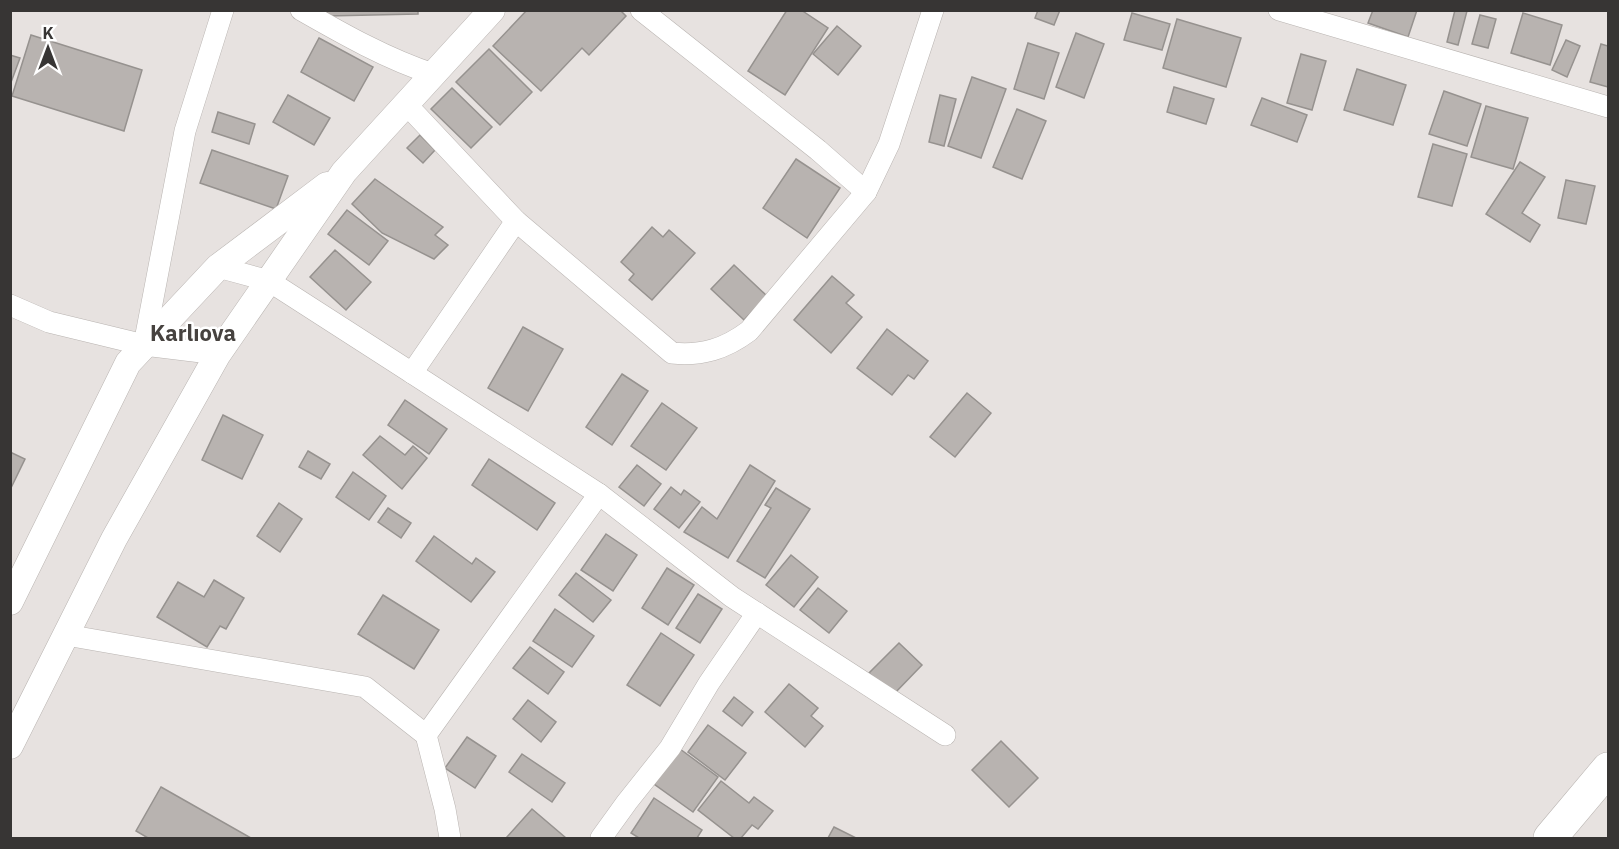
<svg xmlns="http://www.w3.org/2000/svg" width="1619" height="849" font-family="'IBM Plex Sans',sans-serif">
  <rect width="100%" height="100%" fill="#e7e2e0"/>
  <g fill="#b8b3b0" stroke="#96928f" stroke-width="1.5">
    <polygon points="327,10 418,10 418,14 327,16"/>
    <polygon points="527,10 620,10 626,16 589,55 582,48 541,91 493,46"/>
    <polygon points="787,10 801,10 828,28 785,95 748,71"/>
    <polygon points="1038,10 1060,10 1054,25 1035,18"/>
    <polygon points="1373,10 1417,10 1408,37 1368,23"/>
    <polygon points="1455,10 1467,11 1458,45 1447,42"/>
    <polygon points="1132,13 1170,24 1162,50 1124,40"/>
    <polygon points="1523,13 1562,25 1550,65 1511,53"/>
    <polygon points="1480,15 1496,19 1488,48 1472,44"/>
    <polygon points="1177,19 1241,38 1226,87 1163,68"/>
    <polygon points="837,26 861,46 838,75 813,54"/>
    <polygon points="1076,33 1104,44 1084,98 1056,87"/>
    <polygon points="31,35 142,70 124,131 12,96"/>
    <polygon points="319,38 373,67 354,101 301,72"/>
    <polygon points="1566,40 1580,46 1567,77 1552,70"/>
    <polygon points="1028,43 1059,53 1044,99 1014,89"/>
    <polygon points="1601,44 1608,46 1608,87 1590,82"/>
    <polygon points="489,49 532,92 500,125 456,82"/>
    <polygon points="1301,54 1326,61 1312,110 1287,103"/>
    <polygon points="10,55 20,58 10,85"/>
    <polygon points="1357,69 1406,85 1393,125 1344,110"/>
    <polygon points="972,77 1006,89 981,158 948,146"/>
    <polygon points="1174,87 1214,99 1206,124 1167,112"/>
    <polygon points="452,88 492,127 471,148 431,109"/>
    <polygon points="1444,91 1481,104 1467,146 1429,134"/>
    <polygon points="288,95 330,118 314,145 273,122"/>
    <polygon points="940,95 956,99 944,146 929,142"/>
    <polygon points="1262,98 1307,115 1297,142 1251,125"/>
    <polygon points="1486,106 1528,118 1513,169 1471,157"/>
    <polygon points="1017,109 1046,121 1022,179 993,167"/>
    <polygon points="218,112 255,124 249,144 212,132"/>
    <polygon points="420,135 435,150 423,163 407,148"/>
    <polygon points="1433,144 1467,154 1452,206 1418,197"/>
    <polygon points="212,150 288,176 276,209 200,183"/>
    <polygon points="796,159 840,188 807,238 763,208"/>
    <polygon points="1520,162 1545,177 1522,213 1540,225 1530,242 1486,214"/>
    <polygon points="375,179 443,227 435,235 448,245 434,259 382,233 352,204"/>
    <polygon points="1566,180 1595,186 1586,224 1558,218"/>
    <polygon points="347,210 388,241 369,265 328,234"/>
    <polygon points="652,227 663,237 669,230 695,253 652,300 629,280 634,274 621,262"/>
    <polygon points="335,250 371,282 346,310 310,277"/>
    <polygon points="734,265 767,296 744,320 711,289"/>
    <polygon points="832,276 854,295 846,303 862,317 831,353 794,320"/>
    <polygon points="523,327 563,349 528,411 488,388"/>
    <polygon points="887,329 928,361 914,379 908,375 892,395 857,368"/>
    <polygon points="622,374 648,391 612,445 586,427"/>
    <polygon points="967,393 991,413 955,457 930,437"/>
    <polygon points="405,400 447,429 429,454 388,425"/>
    <polygon points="662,403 697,428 666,470 631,446"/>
    <polygon points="223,415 263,435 242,479 202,460"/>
    <polygon points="380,436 405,455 413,446 427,458 402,489 363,455"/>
    <polygon points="308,451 330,464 321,479 299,467"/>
    <polygon points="10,452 25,459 10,490"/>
    <polygon points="489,459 555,503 537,530 472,485"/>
    <polygon points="637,465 661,484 644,506 619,487"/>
    <polygon points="750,465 775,481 728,558 684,532 702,507 717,519"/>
    <polygon points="353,472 386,496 369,520 336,497"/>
    <polygon points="671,487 681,495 684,490 700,502 679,528 654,509"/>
    <polygon points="776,488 810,509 765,578 737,561 771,508 765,505"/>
    <polygon points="279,503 302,519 280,552 257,536"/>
    <polygon points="388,508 411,523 401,538 378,522"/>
    <polygon points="606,534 637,555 613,591 581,570"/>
    <polygon points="434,536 472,564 476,558 495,572 471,602 416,561"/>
    <polygon points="791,555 818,577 794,607 766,585"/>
    <polygon points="667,568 694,585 668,625 642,608"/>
    <polygon points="576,573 611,600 593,622 559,595"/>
    <polygon points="214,580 244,598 226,629 220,626 207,647 157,617 178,582 204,597"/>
    <polygon points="818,588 847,611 829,633 800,610"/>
    <polygon points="698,594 722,609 700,643 676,628"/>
    <polygon points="383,595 439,630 414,669 358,634"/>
    <polygon points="555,609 594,636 572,667 533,641"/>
    <polygon points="661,633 694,655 660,706 627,685"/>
    <polygon points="899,643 922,665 893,695 869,673"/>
    <polygon points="530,647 564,672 548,694 513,668"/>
    <polygon points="789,684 818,708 811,716 823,726 805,747 765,712"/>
    <polygon points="734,697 753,712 742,726 723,711"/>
    <polygon points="528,700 556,722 541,742 513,719"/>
    <polygon points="708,725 746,753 725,780 688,752"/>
    <polygon points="467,737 496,756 475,788 445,768"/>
    <polygon points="1001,741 1038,778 1009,807 972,770"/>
    <polygon points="680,749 718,777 693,812 654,784"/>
    <polygon points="522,754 565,783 552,802 509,772"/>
    <polygon points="721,781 749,803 754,797 773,811 758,829 752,825 741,838 734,838 698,810"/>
    <polygon points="161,787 251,838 148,838 136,831"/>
    <polygon points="654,798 702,830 697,838 639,838 631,833"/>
    <polygon points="532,809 566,838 506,838"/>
    <polygon points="834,827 856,838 828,838"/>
  </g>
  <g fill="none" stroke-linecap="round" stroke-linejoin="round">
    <defs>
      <g id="minor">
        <path d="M301,10C343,34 387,59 433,74"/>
        <polyline points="641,10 818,150 866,192"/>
        <polyline points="1279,10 1608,107"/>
        <path d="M406,104L516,221L672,353C702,356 725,349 749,331L866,192L889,144L933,10"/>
        <polyline points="218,267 269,281 412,373 599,494 732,597 945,735"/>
        <polyline points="10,305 49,322 144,345 218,354"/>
        <polyline points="144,345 185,131 223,10"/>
        <polyline points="412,373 516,221"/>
        <polyline points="66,635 365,687 426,735 445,809 450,838"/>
        <polyline points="426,735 599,494"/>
        <polyline points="601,838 627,802 670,748 709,683 757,613"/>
      </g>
      <g id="tertiary">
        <polyline points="10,602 128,363 218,267 327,185"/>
        <polyline points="10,746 114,539 218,354 344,172 492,10"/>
      </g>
      <polyline id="trunk" points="1550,838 1608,769"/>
    </defs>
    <use href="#minor" stroke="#b9b4b1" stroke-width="22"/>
    <use href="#tertiary" stroke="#b9b4b1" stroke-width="27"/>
    <use href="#trunk" stroke="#b9b4b1" stroke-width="34"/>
    <use href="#minor" stroke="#fff" stroke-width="21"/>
    <use href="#tertiary" stroke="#fff" stroke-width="26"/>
    <use href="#trunk" stroke="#fff" stroke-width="33"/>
  </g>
  <g text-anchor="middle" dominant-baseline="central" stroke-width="5" stroke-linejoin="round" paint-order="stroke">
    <g font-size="22" font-weight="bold" fill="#46423f" stroke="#fff">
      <text x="193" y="332">Karlıova</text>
    </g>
  </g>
  <rect width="1619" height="849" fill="none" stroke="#373534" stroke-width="24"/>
  <g transform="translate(48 48)" stroke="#ffffff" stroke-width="4.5" paint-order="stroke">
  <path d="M0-4.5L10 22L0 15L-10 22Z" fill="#373534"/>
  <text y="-9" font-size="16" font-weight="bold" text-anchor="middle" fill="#373534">K</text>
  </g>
</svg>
